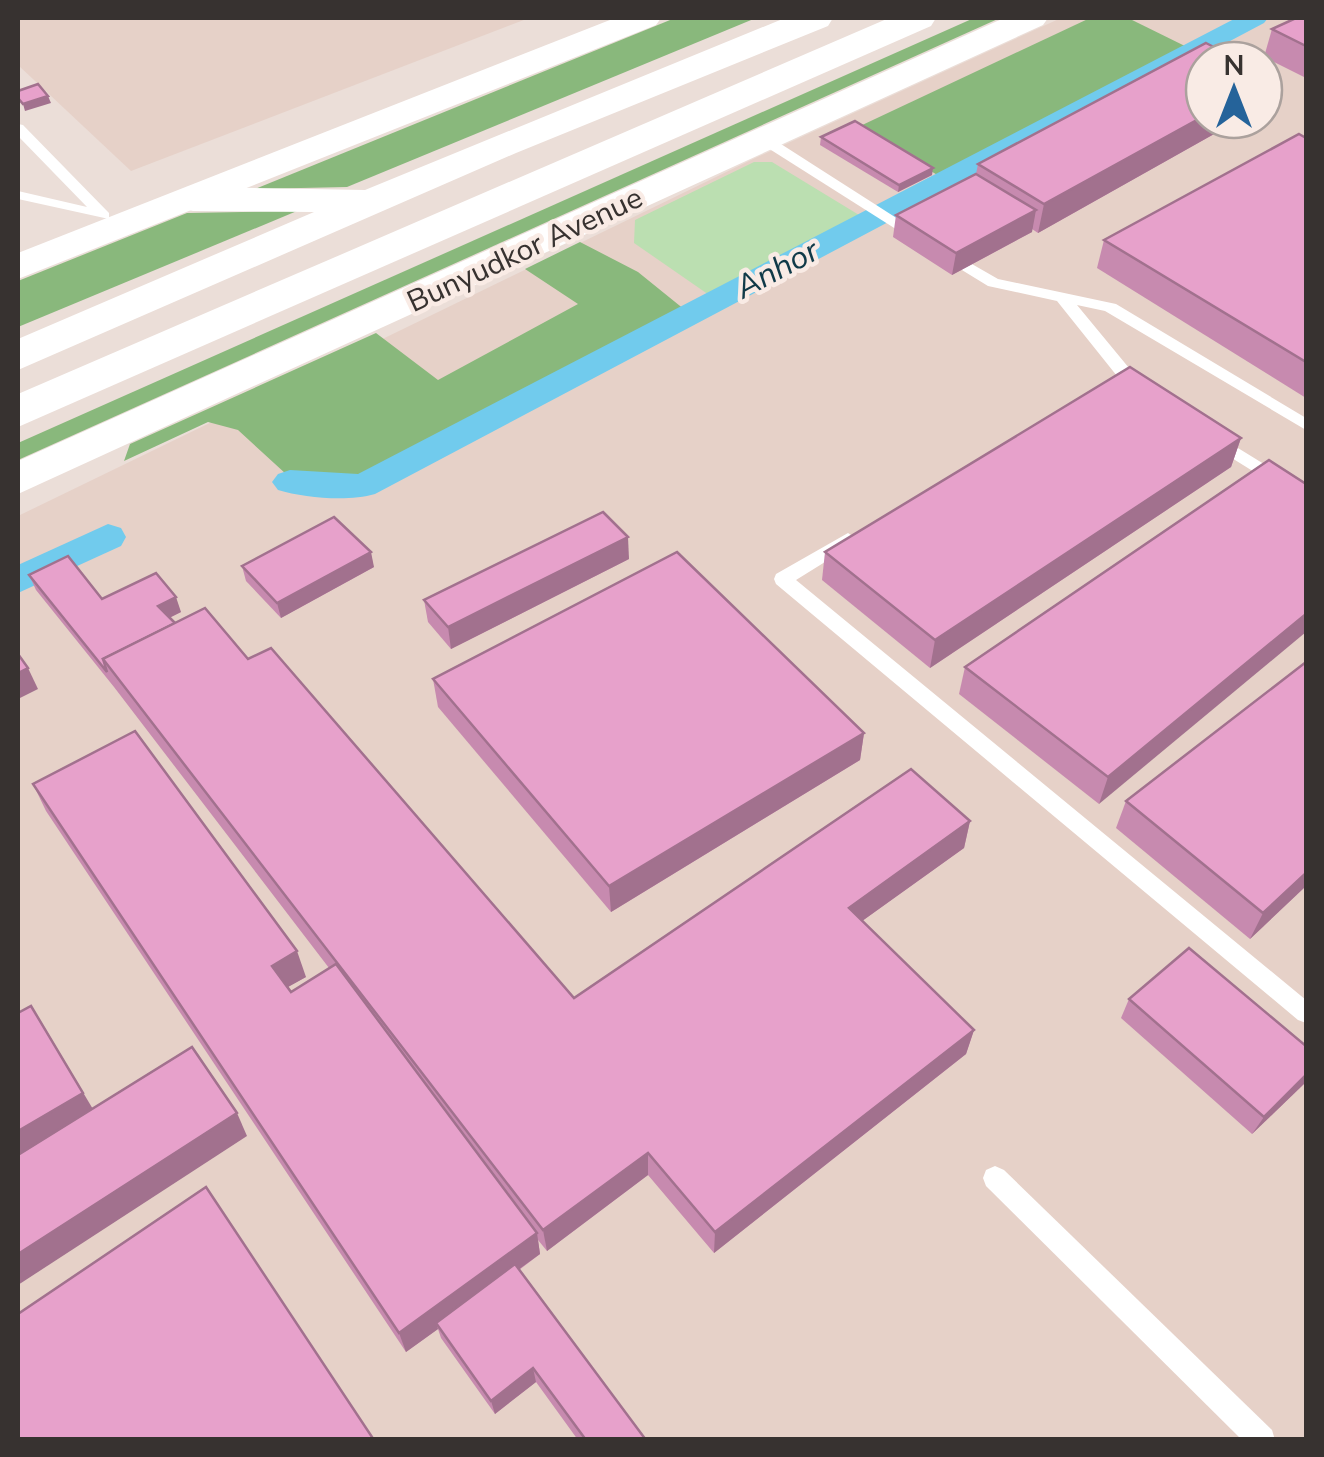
<svg xmlns="http://www.w3.org/2000/svg" width="1324" height="1457" font-family="'Nunito Sans',sans-serif">
  <rect width="100%" height="100%" fill="#ebded8"/>
  <g fill="#e6d1c8" fill-rule="evenodd">
    <polygon points="18,18 529,18 131,171 18,65"/>
    <path d="M1061,18H1306V1439L18,1440V516L751,160ZM1204,60H1264V120H1204Z"/>
  </g>
  <polygon fill="#bbdfb1" points="754,162 772,162 864,218 712,297 634,243 635,220"/>
  <g fill="#89b87c">
    <polygon points="675,18 756,18 347,187 255,189"/>
    <polygon points="974,18 1000,18 18,460 18,443"/>
    <polygon points="1090,18 1128,18 1191,49 939,176 858,127"/>
    <polygon points="297,211 18,327 18,281 187,213"/>
    <polygon points="580,242 638,272 685,310 360,475 286,474 238,430 208,422 124,461 130,444 376,333 438,380 578,304 525,269"/>
  </g>
  <g fill="none" stroke-linecap="round" stroke-linejoin="round">
    <g fill="#71cbed" fill-rule="evenodd">
      <path d="M1236,18H1268L1264,23L375,494C348,502 305,498 278,490L272,482L278,474L290,470L358,474Z"/>
      <polygon points="108,524 121,528 126,537 121,546 18,593 18,565"/>
    </g>
    <g fill="#fff" fill-rule="evenodd">
      <polygon points="18,124 23,125 109,213 109,219 18,199 18,191 87,207 18,136"/>
      <polygon points="765,136 770,137 923,235 915,240 910,238 760,143 760,137"/>
      <polygon points="944,248 998,279 1116,304 1306,418 1306,430 1105,311 1077,305 1129,368 1152,391 1144,396 1117,376 1057,301 988,286 939,256 939,250"/>
      <polygon points="1212,432 1306,490 1306,504 1206,442 1203,438 1206,434"/>
      <polygon points="848,533 857,539 854,544 796,580 1306,1000 1306,1023 1298,1020 776,584 774,579 776,574"/>
      <polygon points="995,1166 1004,1170 1272,1430 1275,1440 1242,1440 986,1186 983,1178 986,1170"/>
    </g>
    <g fill="#fff" fill-rule="evenodd">
      <polygon points="615,18 661,18 656,25 18,279 18,253"/>
      <polygon points="1004,18 1048,18 1043,25 18,494 18,461"/>
    </g>
    <g fill="#fff" fill-rule="evenodd">
      <polygon points="785,18 833,18 828,26 516,153 18,370 18,339 314,212 193,211 179,208 173,199 179,190 193,187 365,190"/>
      <polygon points="889,18 936,18 931,26 18,427 18,394"/>
    </g>
  </g>
  <g fill="#c78aaf">
    <polygon points="1306,18 1306,78 1264,57 1272,29"/>
    <polygon points="1204,120 1239,120 1038,233 1032,229 1032,232 952,275 893,237 896,215 976,174 978,164"/>
    <polygon points="821,137 932,175 898,192 820,145"/>
    <polygon points="1306,138 1306,398 1097,268 1104,240"/>
    <polygon points="1241,438 1231,467 930,668 822,580 825,552"/>
    <polygon points="1269,460 1099,804 959,694 965,667"/>
    <polygon points="629,559 451,649 428,622 424,600"/>
    <polygon points="242,566 374,567 281,618 246,581"/>
    <polygon points="29,575 102,599 181,612 169,618 175,623 248,659 574,998 970,821 964,848 862,921 974,1030 966,1054 714,1253 648,1175 547,1251 538,1240 540,1254 519,1270 646,1440 578,1440 536,1382 495,1414 441,1338 438,1329 406,1352 46,811 33,784 306,977 287,987 291,992 329,968 114,687 36,590"/>
    <polygon points="433,679 864,733 860,760 611,912 438,707"/>
    <polygon points="1126,801 1306,886 1250,939 1116,828"/>
    <polygon points="1129,999 1306,1082 1252,1134 1121,1018"/>
  </g>
  <g fill="#a2718e">
    <polygon points="1273,78 1264,106 1264,83"/>
    <polygon points="48,96 51,103 25,111 23,104"/>
    <polygon points="1204,116 1204,120 1239,120 1038,233 1044,204"/>
    <polygon points="933,168 932,175 898,192 899,185"/>
    <polygon points="1036,210 1032,232 952,275 956,253"/>
    <polygon points="1241,438 1231,467 930,668 935,640"/>
    <polygon points="628,537 629,559 451,649 448,627"/>
    <polygon points="371,552 374,567 281,618 277,603"/>
    <polygon points="176,597 181,612 163,621 158,606"/>
    <polygon points="1306,614 1306,632 1099,804 1108,777"/>
    <polygon points="28,668 38,689 18,699 18,673"/>
    <polygon points="864,733 860,760 611,912 609,886"/>
    <polygon points="970,821 964,848 844,934 849,908"/>
    <polygon points="1306,873 1306,886 1250,939 1263,913"/>
    <polygon points="297,951 306,977 281,991 272,966"/>
    <polygon points="46,1030 97,1116 18,1164 18,1131"/>
    <polygon points="974,1030 966,1054 714,1253 715,1232"/>
    <polygon points="1306,1075 1306,1082 1252,1134 1264,1117"/>
    <polygon points="237,1113 247,1136 18,1285 18,1254"/>
    <polygon points="648,1153 648,1175 547,1251 543,1230"/>
    <polygon points="537,1233 540,1254 439,1327 436,1323 438,1329 406,1352 399,1333"/>
    <polygon points="533,1368 536,1382 495,1414 491,1401"/>
  </g>
  <g fill="#e7a1cb" stroke="#a2718e" stroke-width="2.5">
    <polygon points="1296,18 1306,18 1306,46 1272,29"/>
    <polygon points="1206,43 1239,60 1204,60 1204,116 1044,204 978,164"/>
    <polygon points="1264,73 1273,78 1264,83"/>
    <polygon points="38,84 48,96 23,104 18,98 18,91"/>
    <polygon points="855,121 933,168 899,185 821,137"/>
    <polygon points="1299,134 1306,138 1306,362 1104,240"/>
    <polygon points="976,174 1036,210 956,253 896,215"/>
    <polygon points="1130,367 1241,438 935,640 825,552"/>
    <polygon points="1269,460 1306,484 1306,614 1108,777 965,667"/>
    <polygon points="603,512 628,537 448,627 424,600"/>
    <polygon points="334,517 371,552 277,603 242,566"/>
    <polygon points="677,552 864,733 609,886 433,679"/>
    <polygon points="68,556 102,599 156,573 176,597 158,606 175,623 103,659 107,672 29,575"/>
    <polygon points="205,608 248,659 271,648 574,998 911,769 970,821 849,908 974,1030 715,1232 648,1153 543,1230 103,659"/>
    <polygon points="18,654 28,668 18,673"/>
    <polygon points="1306,662 1306,873 1263,913 1126,801"/>
    <polygon points="135,731 297,951 272,966 291,992 336,964 537,1233 399,1333 33,784"/>
    <polygon points="1189,948 1306,1046 1306,1075 1264,1117 1129,999"/>
    <polygon points="31,1006 83,1093 18,1131 18,1013"/>
    <polygon points="192,1047 237,1113 18,1254 18,1155"/>
    <polygon points="206,1187 374,1440 18,1440 18,1314"/>
    <polygon points="515,1264 646,1440 586,1440 533,1368 491,1401 436,1323"/>
  </g>
  <g text-anchor="middle" dominant-baseline="central" stroke-width="9" stroke-linejoin="round" paint-order="stroke">
    <g font-size="30" fill="#373230" stroke="#f9ebe5">
      <text transform="translate(525 250) rotate(-25)">Bunyudkor Avenue</text>
    </g>
    <g font-size="32" font-style="italic" fill="#103a48" stroke="#f9ebe5">
      <text transform="translate(777 269) rotate(-28)">Anhor</text>
    </g>
  </g>
  <rect width="1324" height="1457" fill="none" stroke="#373230" stroke-width="40"/>
  <g transform="translate(1234 90)"><circle r="48" fill="#f9ebe5" stroke="#aba19d" stroke-width="2.5"/>
  <path d="M0-8L18 38L0 25L-18 38Z" fill="#25639a"/>
  <text y="-15" font-size="28" font-weight="bold" text-anchor="middle" fill="#373230">N</text>
  </g>
</svg>
